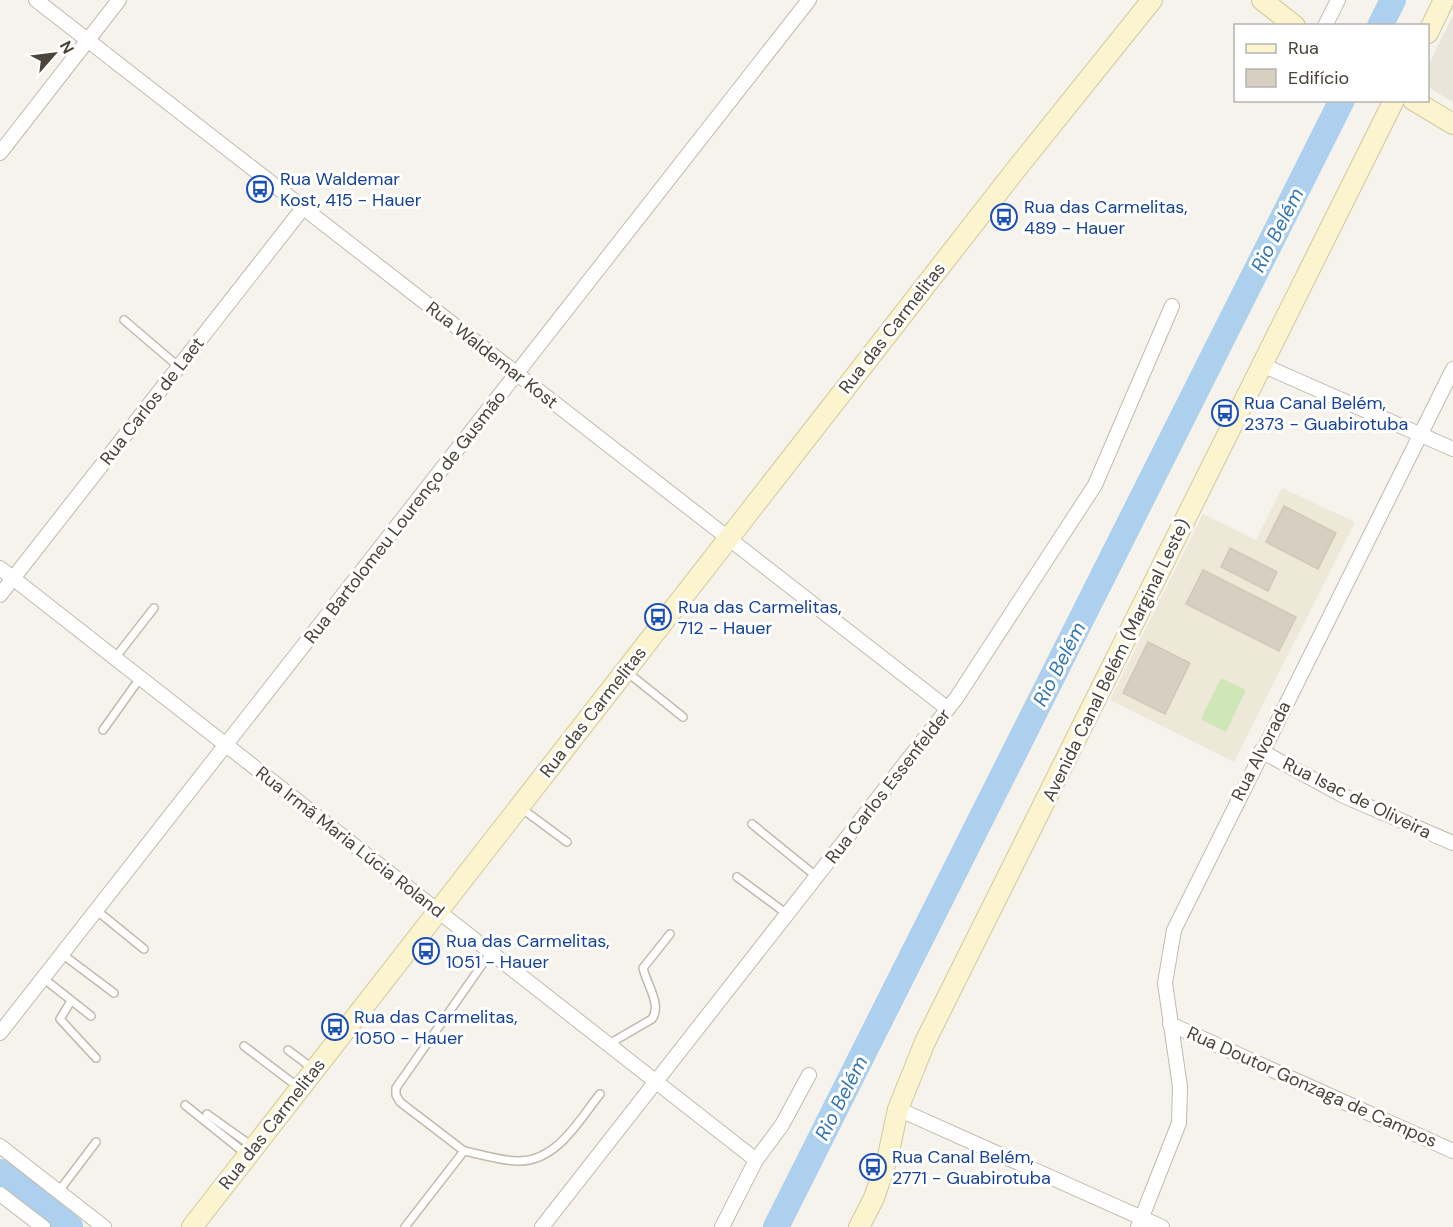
<svg xmlns="http://www.w3.org/2000/svg" width="1453" height="1227" font-family="'DM Sans',sans-serif">
  <rect width="100%" height="100%" fill="#f5f3ec"/>
  <polygon fill="#e9e5da" points="1453,15 1453,102 1428,87 1428,66"/>
  <polygon fill="#ede8d7" points="1282,488 1355,522 1234,762 1110,700 1203,514 1256,540"/>
  <polygon fill="#cfe7b7" points="1221,678 1246,690 1226,732 1201,719"/>
  <g fill="none" stroke-linecap="round" stroke-linejoin="round">
    <g stroke="#acd0ee" stroke-width="26">
      <polyline points="1380,26 1393,0"/>
      <polyline points="0,1172 70,1227"/>
      <polyline points="776,1227 1342,100"/>
    </g>
  </g>
  <g fill="#d6cfc2" stroke="#d1c8b5" stroke-width="1.5">
    <polygon points="1284,506 1336,533 1318,569 1266,542"/>
    <polygon points="1230,548 1277,572 1268,591 1221,567"/>
    <polygon points="1203,570 1296,617 1279,651 1186,604"/>
    <polygon points="1148,642 1190,663 1165,714 1123,693"/>
  </g>
  <g fill="none" stroke-linecap="round" stroke-linejoin="round">
    <defs>
      <g id="lane">
        <polyline points="124,320 179,367"/>
        <polyline points="115,658 154,608"/>
        <polyline points="627,672 683,717"/>
        <polyline points="103,730 140,678"/>
        <polyline points="521,808 567,842"/>
        <polyline points="752,824 817,877"/>
        <polyline points="737,877 787,914"/>
        <polyline points="96,910 144,949"/>
        <polyline points="62,954 114,993"/>
        <polyline points="43,978 91,1016"/>
        <polyline points="71,1001 60,1019 96,1058"/>
        <path d="M609,1044L652,1019C662,1005 647,985 643,968L670,934"/>
        <polyline points="244,1046 298,1087"/>
        <polyline points="288,1050 312,1068"/>
        <polyline points="185,1105 246,1154"/>
        <polyline points="207,1114 252,1146"/>
        <path d="M464,1151C480,1154 504,1162 520,1161C558,1160 579,1120 600,1094"/>
        <polyline points="59,1191 96,1142"/>
        <polyline points="405,1227 464,1151 400,1102 396,1095 396,1088 491,952"/>
      </g>
      <g id="street">
        <polyline points="36,0 948,709"/>
        <polyline points="1325,26 1338,0"/>
        <polyline points="0,153 119,0"/>
        <polyline points="1262,365 1453,449"/>
        <polyline points="0,568 756,1160"/>
        <polyline points="0,595 303,208"/>
        <polyline points="1261,751 1344,796 1453,843"/>
        <polyline points="1170,1024 1453,1151"/>
        <polyline points="0,1033 809,0"/>
        <polyline points="898,1109 1162,1227"/>
        <polyline points="0,1146 104,1227"/>
        <polyline points="0,1194 43,1227"/>
        <polyline points="542,1227 957,697 1095,485 1172,306"/>
        <polyline points="722,1227 756,1160 782,1125 809,1075"/>
        <polyline points="1138,1227 1179,1123 1180,1087 1165,983 1174,930 1453,369"/>
      </g>
      <g id="secondary">
        <polyline points="1262,0 1295,26"/>
        <polyline points="1428,33 1444,0"/>
        <polyline points="1413,100 1453,124"/>
        <polyline points="192,1227 1014,172 1152,0"/>
        <polyline points="859,1227 874,1198 888,1156 898,1109 925,1042 1394,100"/>
      </g>
    </defs>
    <use href="#lane" stroke="#c1bbae" stroke-width="10"/>
    <use href="#street" stroke="#c1bbae" stroke-width="16"/>
    <use href="#secondary" stroke="#d3c89d" stroke-width="22"/>
    <use href="#lane" stroke="#fff" stroke-width="7"/>
    <use href="#street" stroke="#fff" stroke-width="14"/>
    <use href="#secondary" stroke="#fcf4cf" stroke-width="20"/>
  </g>
  <defs>
    <symbol id="bus-ring" viewBox="-11 -11 22 22"><circle r="9.5" fill="#fff" stroke="#1a4fb4" stroke-width="1.5"/><path d="M-5-6H5V4H4V6H2V4H-2V6H-4V4H-5ZM-3.5-4V0h7V-4ZM-3.5 1.2v1.5H-2V1.2ZM2 1.2v1.5H3.5V1.2Z" fill="#1a4fb4"/></symbol>
  </defs>
  <g fill-rule="evenodd">
    <use href="#bus-ring" x="245" y="174" width="30" height="30"/>
    <use href="#bus-ring" x="989" y="202" width="30" height="30"/>
    <use href="#bus-ring" x="1210" y="398" width="30" height="30"/>
    <use href="#bus-ring" x="643" y="602" width="30" height="30"/>
    <use href="#bus-ring" x="411" y="936" width="30" height="30"/>
    <use href="#bus-ring" x="320" y="1012" width="30" height="30"/>
    <use href="#bus-ring" x="858" y="1152" width="30" height="30"/>
  </g>
  <g text-anchor="middle" dominant-baseline="central" stroke-width="6" stroke-linejoin="round" paint-order="stroke">
    <g font-size="18" fill="#164399" stroke="#fff" text-anchor="start">
      <text x="280" y="179">Rua Waldemar<tspan x="280" dy="21">Kost, 415 - Hauer</tspan></text>
      <text x="1024" y="207">Rua das Carmelitas,<tspan x="1024" dy="21">489 - Hauer</tspan></text>
      <text x="1244" y="403">Rua Canal Belém,<tspan x="1244" dy="21">2373 - Guabirotuba</tspan></text>
      <text x="678" y="607">Rua das Carmelitas,<tspan x="678" dy="21">712 - Hauer</tspan></text>
      <text x="446" y="941">Rua das Carmelitas,<tspan x="446" dy="21">1051 - Hauer</tspan></text>
      <text x="354" y="1017">Rua das Carmelitas,<tspan x="354" dy="21">1050 - Hauer</tspan></text>
      <text x="892" y="1157">Rua Canal Belém,<tspan x="892" dy="21">2771 - Guabirotuba</tspan></text>
    </g>
    <g font-size="18" fill="#4a4439" stroke="#fff">
      <text transform="translate(892 328) rotate(-52)">Rua das Carmelitas</text>
      <text transform="translate(492 355) rotate(38)">Rua Waldemar Kost</text>
      <text transform="translate(152 401) rotate(-52)">Rua Carlos de Laet</text>
      <text transform="translate(405 517) rotate(-52)">Rua Bartolomeu Lourenço de Gusmão</text>
      <text transform="translate(1116 660) rotate(-64)">Avenida Canal Belém (Marginal Leste)</text>
      <text transform="translate(593 712) rotate(-52)">Rua das Carmelitas</text>
      <text transform="translate(1261 751) rotate(-63)">Rua Alvorada</text>
      <text transform="translate(888 786) rotate(-52)">Rua Carlos Essenfelder</text>
      <text transform="translate(1357 798) rotate(26)">Rua Isac de Oliveira</text>
      <text transform="translate(350 842) rotate(38)">Rua Irmã Maria Lúcia Roland</text>
      <text transform="translate(1312 1087) rotate(24)">Rua Doutor Gonzaga de Campos</text>
      <text transform="translate(272 1124) rotate(-52)">Rua das Carmelitas</text>
    </g>
    <g font-size="20" font-style="italic" fill="#3677b2" stroke="#fff">
      <text transform="translate(1277 230) rotate(-63)">Rio Belém</text>
      <text transform="translate(1059 664) rotate(-63)">Rio Belém</text>
      <text transform="translate(841 1098) rotate(-63)">Rio Belém</text>
    </g>
  </g>
  <rect x="1234" y="24" width="195" height="78" fill="#ffffff" stroke="#b7b4b0" stroke-width="1.5"/>
  <rect x="1246" y="44" width="30" height="9" fill="#fcf4cf" stroke="#b7b4b0" stroke-width="1.5"/>
  <text x="1288" y="54" font-size="18" fill="#4a4439">Rua</text>
  <rect x="1246" y="69" width="30" height="18" fill="#d6cfc2" stroke="#b7b4b0" stroke-width="1.5"/>
  <text x="1288" y="84" font-size="18" fill="#4a4439">Edifício</text>
  <g transform="translate(54 54) rotate(62)" stroke="#ffffff" stroke-width="4.5" paint-order="stroke">
  <path d="M0-4.5L10 22L0 15L-10 22Z" fill="#4a4439"/>
  <text y="-9" font-size="16" font-weight="bold" text-anchor="middle" fill="#4a4439">N</text>
  </g>
</svg>
